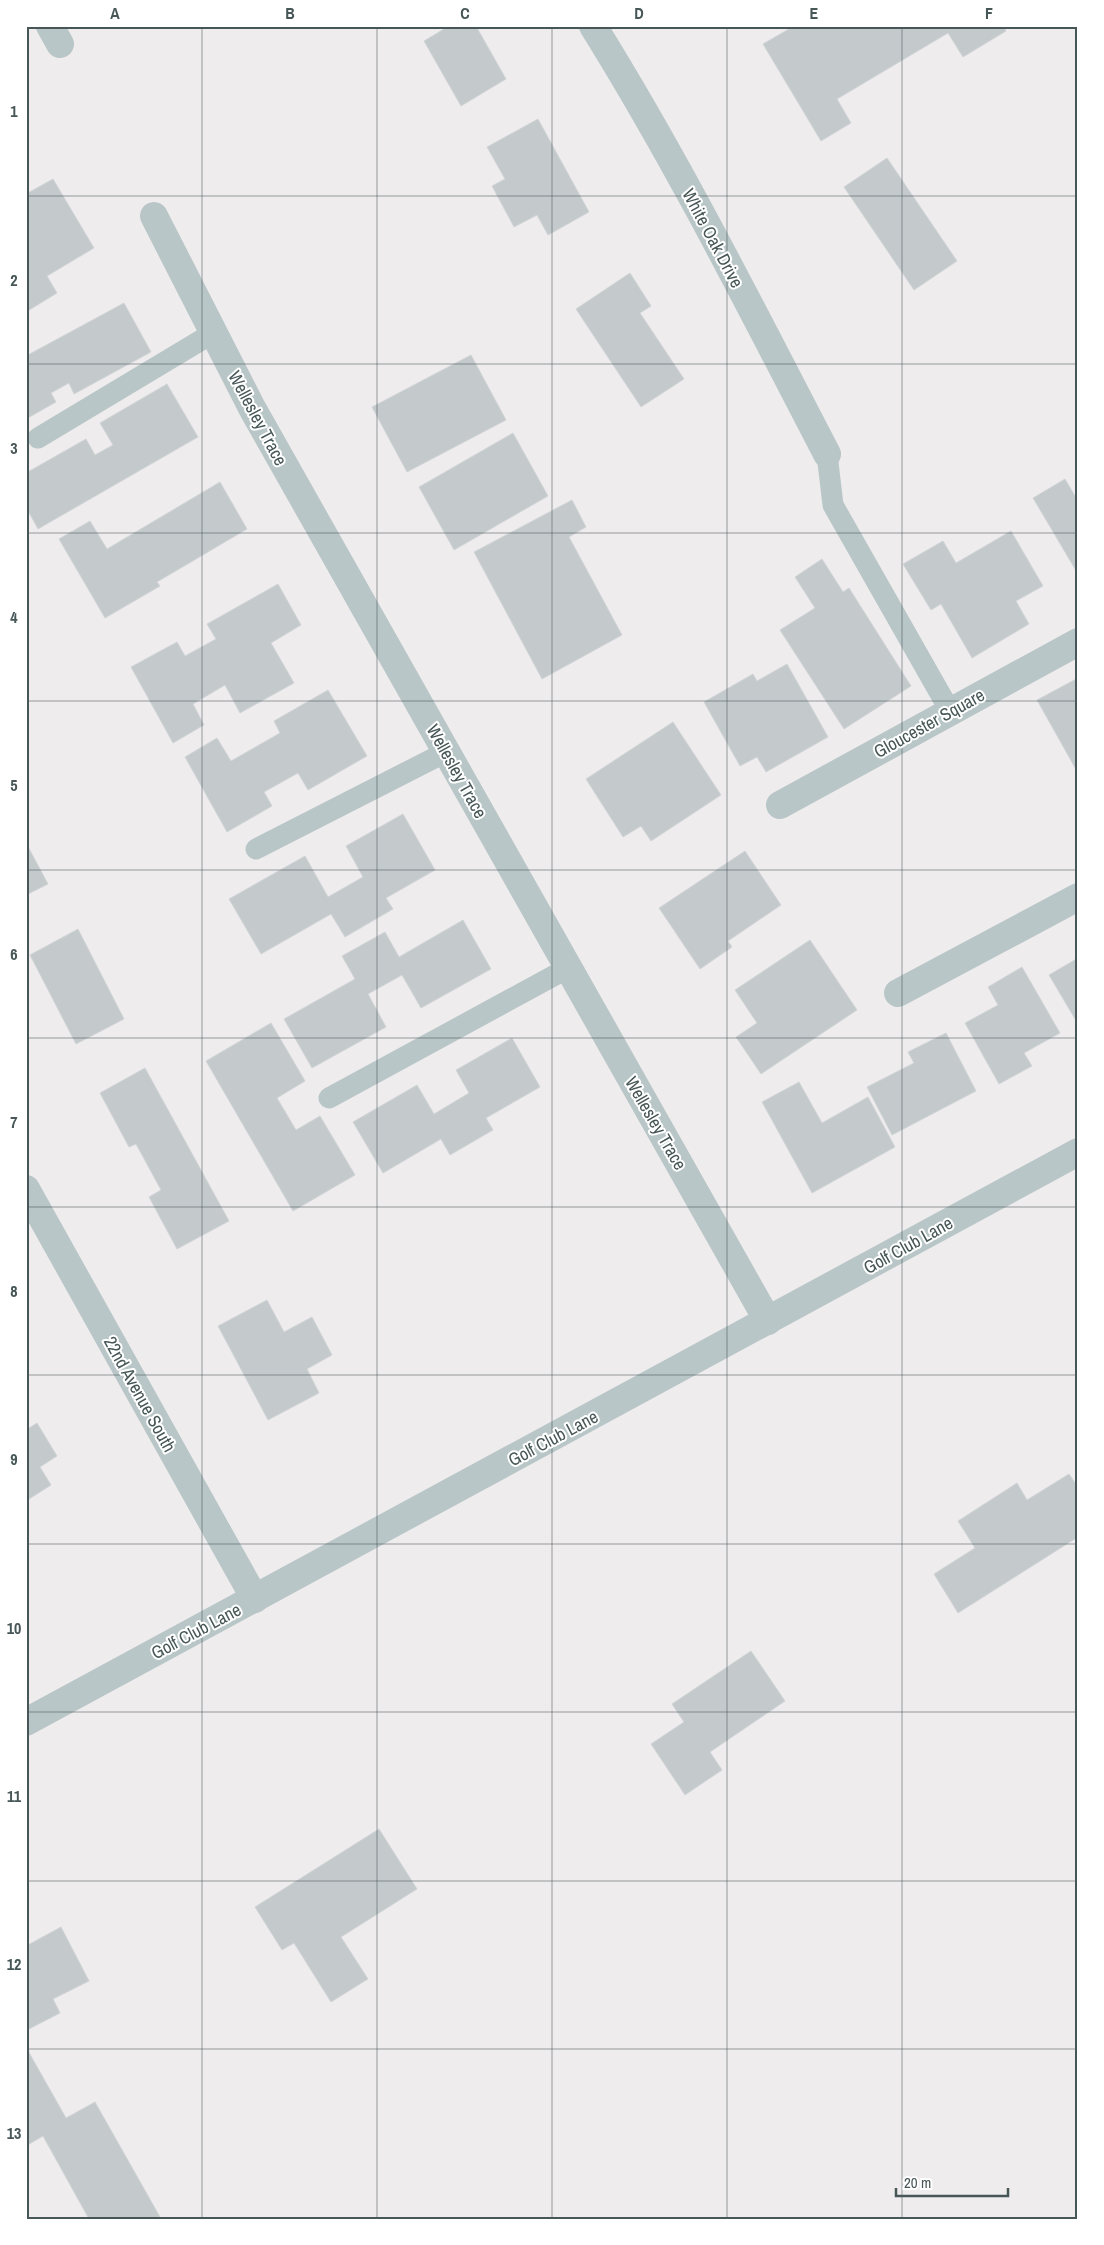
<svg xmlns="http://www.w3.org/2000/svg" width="1104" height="2245" font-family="'Archivo Narrow',sans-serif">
  <rect width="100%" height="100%" fill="#efeced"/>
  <g fill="#c4c9cc" stroke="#d1d5d7">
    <polygon points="449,26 476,26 506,79 461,106 424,41"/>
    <polygon points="794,26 1003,26 1006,31 963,57 948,33 837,99 851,123 821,141 763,44"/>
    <polygon points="538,119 589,212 548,235 537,215 514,227 492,186 505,179 487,147"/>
    <polygon points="887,158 957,261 914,290 844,187"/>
    <polygon points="53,179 94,248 47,276 57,293 26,312 26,194"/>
    <polygon points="630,273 651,306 640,313 684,379 641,407 576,309"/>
    <polygon points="124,303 151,352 74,394 69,383 51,393 56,402 26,419 26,356"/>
    <polygon points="471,355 506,420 407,472 372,407"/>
    <polygon points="167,384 198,437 38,529 26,507 26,473 86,439 95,455 113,445 100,423"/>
    <polygon points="513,433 548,496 454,550 419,487"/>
    <polygon points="1065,479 1078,501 1078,574 1033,498"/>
    <polygon points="220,482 247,529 157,582 160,586 105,618 59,539 90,521 107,549"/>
    <polygon points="572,500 586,527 569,537 622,635 542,679 474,552"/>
    <polygon points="1011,531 1043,586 1016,601 1029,624 972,658 941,604 931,610 903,564 943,541 956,563"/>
    <polygon points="822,559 843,592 849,588 911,686 844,729 780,630 815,608 795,577"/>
    <polygon points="278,584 301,625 271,643 294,683 240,713 225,685 193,704 204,725 173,743 131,667 177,642 185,656 216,639 207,624"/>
    <polygon points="787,664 828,737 766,772 757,757 740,766 704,702 753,674 757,681"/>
    <polygon points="1078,678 1078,773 1037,700"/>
    <polygon points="328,690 367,756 308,790 298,773 264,792 272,806 227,832 185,757 217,738 231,761 280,733 274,721"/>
    <polygon points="673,722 721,795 651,841 641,826 623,837 586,779"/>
    <polygon points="403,814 435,870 386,898 393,909 345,937 331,914 261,954 229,899 305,856 328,897 363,877 346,846"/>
    <polygon points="26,843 48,884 26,895"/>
    <polygon points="745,851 781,905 728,941 732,947 700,969 659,908"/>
    <polygon points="463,920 491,969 421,1008 402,975 368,994 386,1027 312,1068 284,1019 355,979 342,956 385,932 399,957"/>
    <polygon points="78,929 124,1019 76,1044 30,955"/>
    <polygon points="810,940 857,1010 761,1074 736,1037 757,1023 735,990"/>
    <polygon points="1078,958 1078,1024 1049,975"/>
    <polygon points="1022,967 1060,1033 1024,1053 1032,1066 999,1084 965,1023 998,1005 988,987"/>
    <polygon points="271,1023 305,1081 277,1098 296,1130 320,1116 355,1175 293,1211 206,1061"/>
    <polygon points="946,1033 976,1091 892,1135 867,1087 914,1063 908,1052"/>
    <polygon points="512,1038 540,1087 486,1118 493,1130 450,1155 441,1139 383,1173 353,1122 417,1085 434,1114 469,1093 456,1070"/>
    <polygon points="145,1068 229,1221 177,1249 149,1197 161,1190 136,1144 129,1147 100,1093"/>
    <polygon points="799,1082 822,1123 868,1097 895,1147 812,1193 762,1102"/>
    <polygon points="267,1300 284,1332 312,1317 332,1355 307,1369 319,1393 268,1420 218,1326"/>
    <polygon points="37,1423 57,1456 40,1467 51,1485 26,1501 26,1430"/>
    <polygon points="1069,1474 1078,1487 1078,1537 958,1613 934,1574 975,1548 958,1521 1017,1483 1027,1500"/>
    <polygon points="751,1651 785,1701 710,1752 722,1770 685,1795 651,1744 684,1722 672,1704"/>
    <polygon points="379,1829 417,1889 341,1937 368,1979 331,2002 294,1943 282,1950 255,1907"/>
    <polygon points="61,1927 89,1981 53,1999 60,2013 27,2030 26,1946"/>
    <polygon points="27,2049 66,2118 95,2102 160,2217 156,2219 89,2219 43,2136 26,2146"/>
  </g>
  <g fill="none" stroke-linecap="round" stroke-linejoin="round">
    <g stroke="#b9c6c7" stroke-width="21">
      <polyline points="38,438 213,333"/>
      <polyline points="827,454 833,505 950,711"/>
      <polyline points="256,849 446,752"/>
      <polyline points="329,1098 568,968"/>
    </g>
    <g stroke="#b9c6c7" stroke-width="28">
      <polyline points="50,26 60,44"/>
      <path d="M593,26C679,164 752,310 827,454"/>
      <polyline points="154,216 252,408 768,1321"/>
      <polyline points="780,805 1078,642"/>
      <polyline points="898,993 1078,897"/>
      <polyline points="26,1189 255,1599"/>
      <polyline points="26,1722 1078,1152"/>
    </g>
  </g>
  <path fill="none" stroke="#475657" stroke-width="1" stroke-opacity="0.55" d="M202,26V2219M377,26V2219M552,26V2219M727,26V2219M902,26V2219M26,196H1078M26,364H1078M26,533H1078M26,701H1078M26,870H1078M26,1038H1078M26,1207H1078M26,1375H1078M26,1544H1078M26,1712H1078M26,1881H1078M26,2049H1078"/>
  <g text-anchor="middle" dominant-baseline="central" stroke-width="4" stroke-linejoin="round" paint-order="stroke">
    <g font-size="18" fill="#475657" stroke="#fff">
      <text transform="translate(713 238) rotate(62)">White Oak Drive</text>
      <text transform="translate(258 418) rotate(62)">Wellesley Trace</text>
      <text transform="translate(929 723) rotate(-29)">Gloucester Square</text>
      <text transform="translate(457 771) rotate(61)">Wellesley Trace</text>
      <text transform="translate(656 1123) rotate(60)">Wellesley Trace</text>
      <text transform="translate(908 1245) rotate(-29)">Golf Club Lane</text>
      <text transform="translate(140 1394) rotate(61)">22nd Avenue South</text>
      <text transform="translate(553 1438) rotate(-28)">Golf Club Lane</text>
      <text transform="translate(196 1631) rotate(-28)">Golf Club Lane</text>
    </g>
  </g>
  <rect width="1104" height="2245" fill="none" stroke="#ffffff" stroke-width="55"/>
  <path d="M896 2188v8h112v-8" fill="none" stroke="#475657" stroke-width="2.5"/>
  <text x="904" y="2188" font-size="15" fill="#475657" stroke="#ffffff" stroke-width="4" paint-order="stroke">20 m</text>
  <rect x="28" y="28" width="1048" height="2190" fill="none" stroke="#475657" stroke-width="2"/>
  <g font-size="16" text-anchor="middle" font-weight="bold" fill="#475657">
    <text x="115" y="19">A</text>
    <text x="290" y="19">B</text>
    <text x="465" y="19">C</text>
    <text x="639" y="19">D</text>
    <text x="814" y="19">E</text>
    <text x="989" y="19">F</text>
    <text x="14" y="117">1</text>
    <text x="14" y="286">2</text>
    <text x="14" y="454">3</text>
    <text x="14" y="623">4</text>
    <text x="14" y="791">5</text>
    <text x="14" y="960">6</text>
    <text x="14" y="1128">7</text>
    <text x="14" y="1297">8</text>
    <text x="14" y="1465">9</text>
    <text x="14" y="1634">10</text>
    <text x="14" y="1802">11</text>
    <text x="14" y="1970">12</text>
    <text x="14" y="2139">13</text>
  </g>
</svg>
